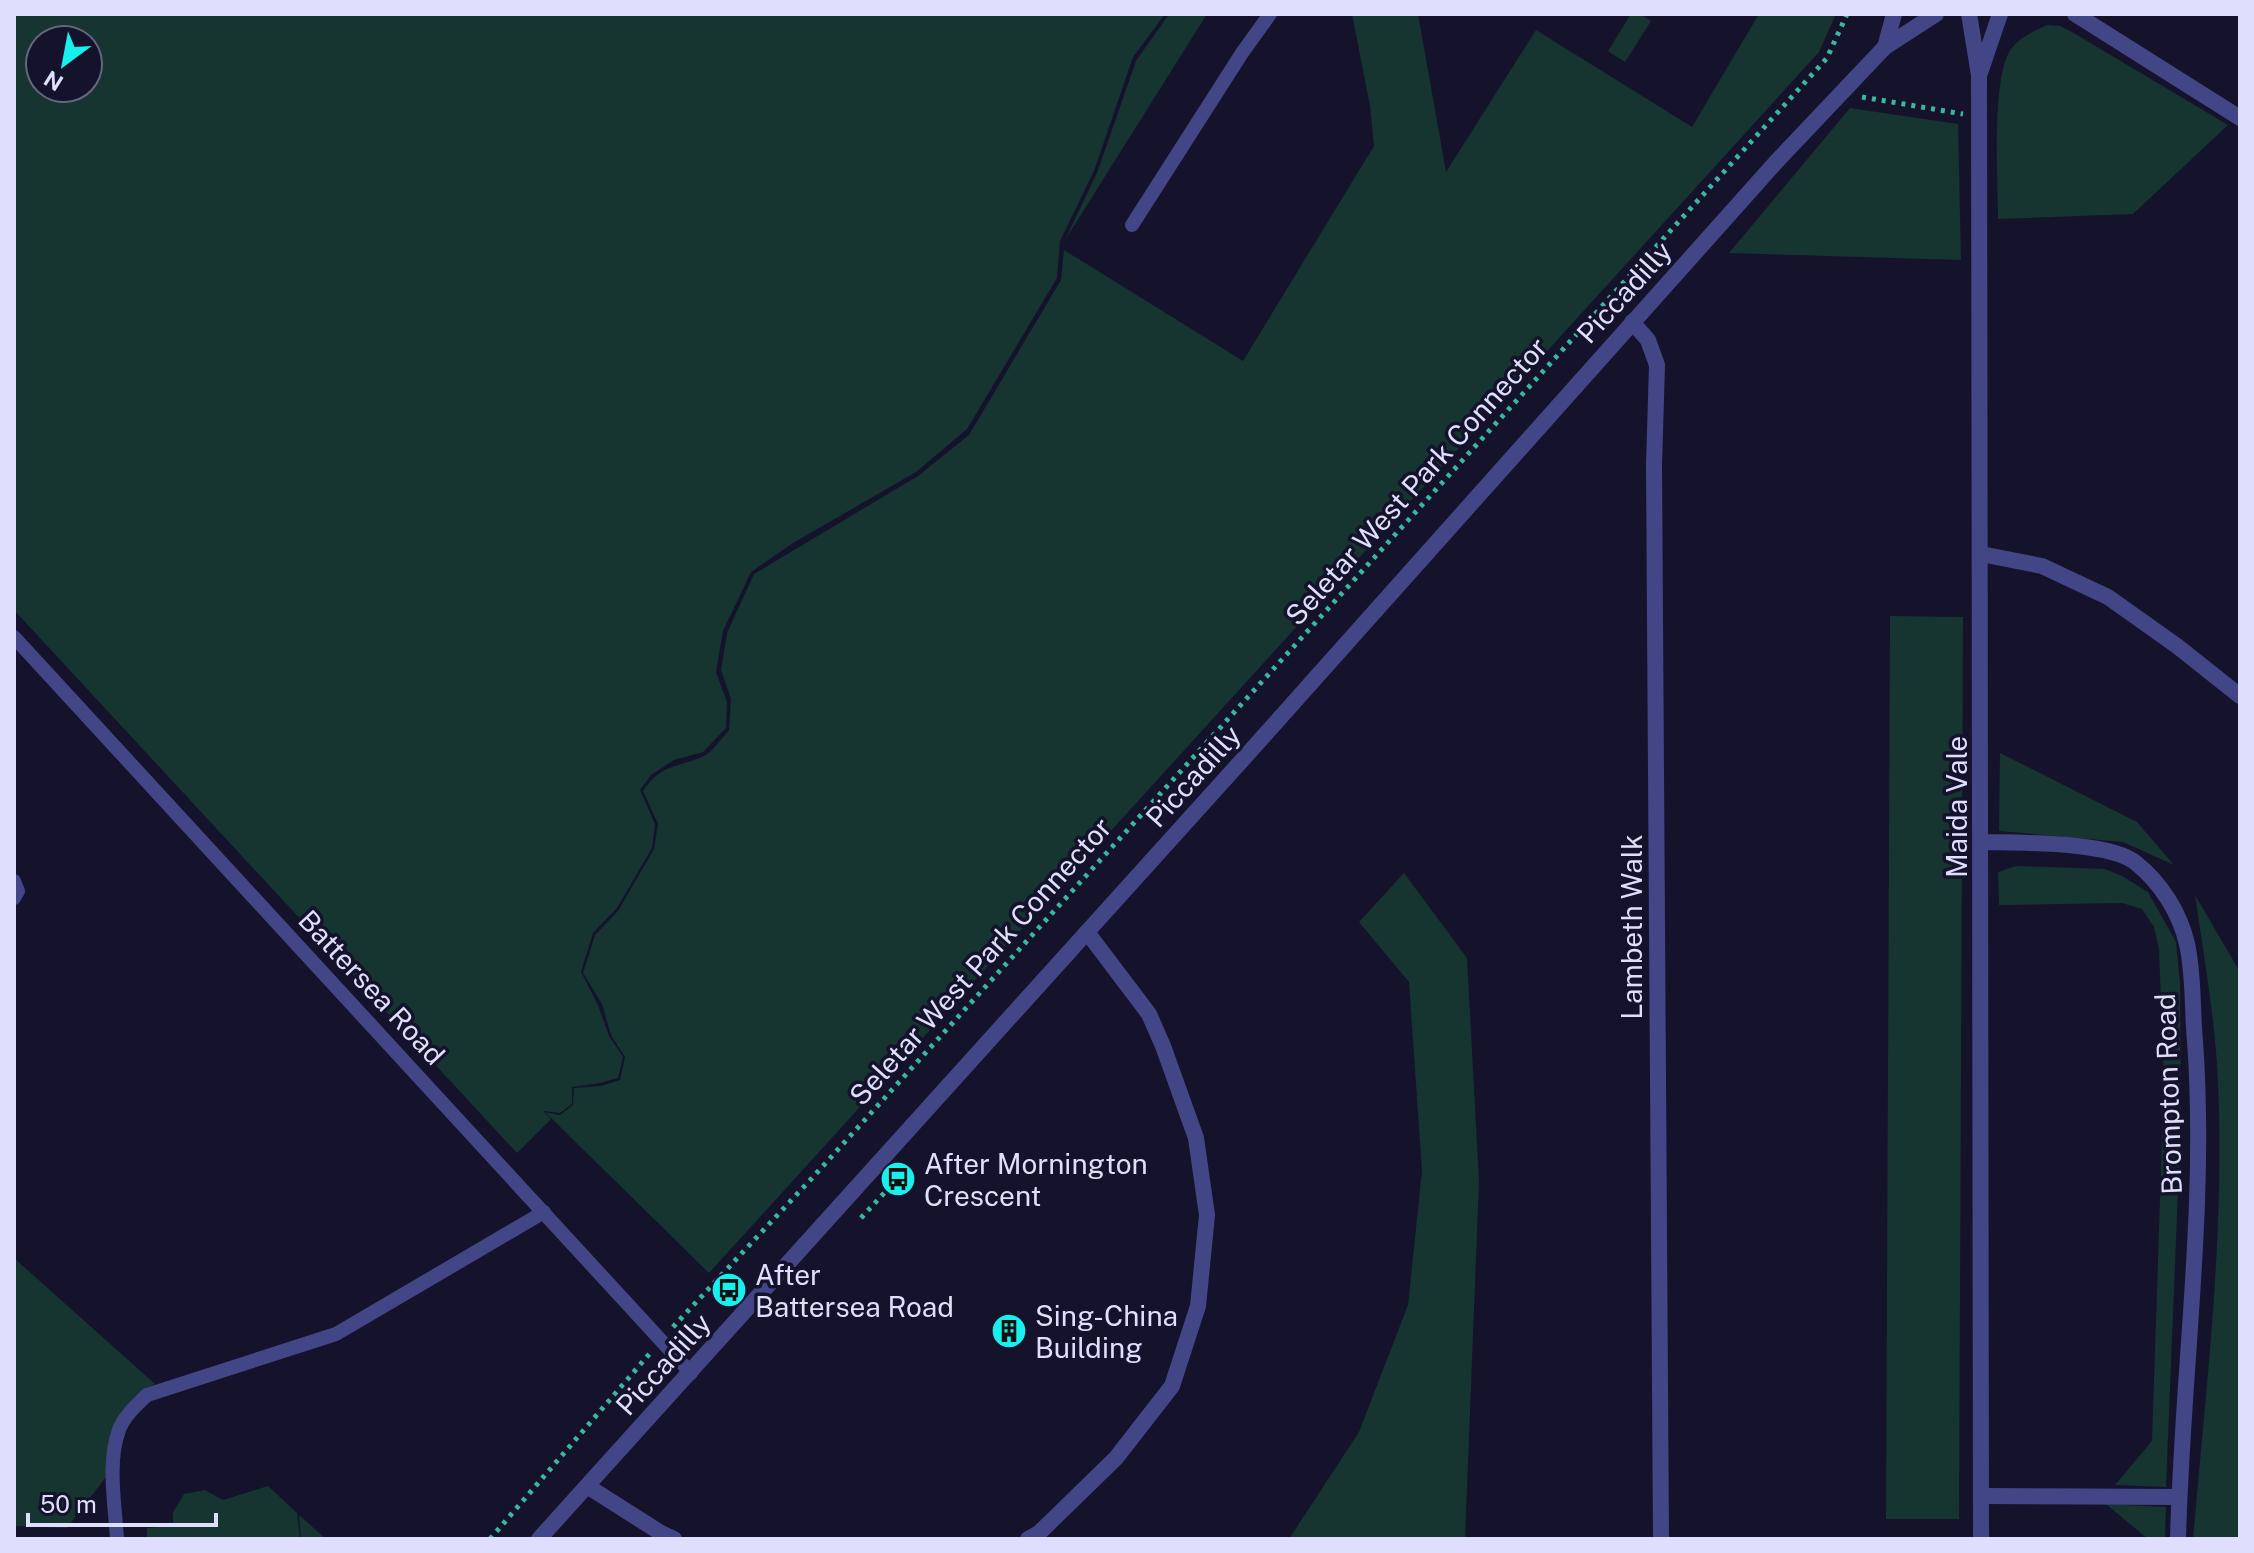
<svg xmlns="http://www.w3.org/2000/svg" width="2254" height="1553" font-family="'Public Sans',sans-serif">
  <rect width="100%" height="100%" fill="#15132b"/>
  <g fill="#163430" fill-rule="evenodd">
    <path d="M14,14H1165L1133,57L1094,171L1060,241L1057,278L967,429L916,472L793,543L751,572L723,631L716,672L727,702L726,728L703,752L674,760L651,775L640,790L655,824L652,848L617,908L593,933L581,972L598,1005L609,1036L623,1057L618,1078L600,1083L572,1087V1104L560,1113L543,1111L551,1119L517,1153L14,610ZM40,40H88V88H40Z"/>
    <polygon points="1169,14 1207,14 1065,240 1097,173 1136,61"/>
    <path d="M1352,14H1418L1446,172L1536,30L1692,127L1759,14H1836L1819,52L709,1273L545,1112L560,1115L573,1105L574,1088L601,1086L620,1080L625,1057L611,1035L602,1004L583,973L595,935L618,911L654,849L658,824L643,791C661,764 676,768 702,757C712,753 722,738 729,730L731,699L721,670L727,633L754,574L918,476L969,435L1061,280L1064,250L1243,361L1374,146L1370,106Z"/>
    <polygon points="1631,14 1640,14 1651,21 1625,62 1608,51"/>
    <path d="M2047,25L2060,26L2072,32L2228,125L2133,214L1998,219C1998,182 1991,77 2011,49C2020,37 2034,31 2047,25Z"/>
    <polygon points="1850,108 1958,124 1961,260 1729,253"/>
    <polygon points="1890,616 1963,617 1959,1519 1886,1519"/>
    <polygon points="2000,753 2137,822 2174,865 2123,842 1999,831"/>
    <polygon points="2016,866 2105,869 2122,876 2148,892 2176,942 2180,983 2181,1116 2166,1487 2115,1485 2152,1441 2164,1080 2159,949 2154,927 2142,909 2122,903 1999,905 1998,872"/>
    <polygon points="1404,873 1467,958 1479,1181 1465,1539 1289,1539 1359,1432 1408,1305 1422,1171 1409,982 1359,922"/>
    <path d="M2195,895L2240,972V1539H2193C2206,1388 2225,1234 2218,1082C2215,1017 2204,958 2195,895Z"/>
    <polygon points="14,1258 155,1384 141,1391 109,1473 67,1528 14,1526"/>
    <polygon points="268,1486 297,1513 300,1539 147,1539 147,1528 173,1526 173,1512 184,1494 205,1490 223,1500"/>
    <polygon points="2106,1504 2166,1507 2165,1539 2148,1539"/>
    <polygon points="299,1515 326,1539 301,1539"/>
  </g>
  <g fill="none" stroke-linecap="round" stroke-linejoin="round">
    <g stroke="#3ab6a1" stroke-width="5" stroke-dasharray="4 6" stroke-linecap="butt">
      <polyline points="1862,97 1963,114"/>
      <polyline points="861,1218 900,1176"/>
      <polyline points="673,1327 813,1177 1827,58 1847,14"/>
      <polyline points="490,1539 651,1352"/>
    </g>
    <g stroke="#424686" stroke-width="14">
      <polyline points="1132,225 1242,53 1270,14"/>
      <polyline points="14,637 691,1373"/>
      <polyline points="14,881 18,891 14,898"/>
      <path d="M117,1539C115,1505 107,1462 119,1430C124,1416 137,1405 147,1395L336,1334L544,1212"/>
    </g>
    <g stroke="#424686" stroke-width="16">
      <polyline points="1969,14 1979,75 1981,1539"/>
      <polyline points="2075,14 2240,118"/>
      <polyline points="1980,73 2000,14"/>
      <polyline points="1632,322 1648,340 1657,365 1654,464 1661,1539"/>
      <polyline points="1981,554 2042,566 2108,597 2177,646 2240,696"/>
      <path d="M1982,842C2018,843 2110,841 2136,863C2161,883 2180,913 2187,944C2194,975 2192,1010 2195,1041C2207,1208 2182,1373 2178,1539"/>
      <polyline points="587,1486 661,1533 674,1539"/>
      <polyline points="1981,1496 2179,1497"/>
      <polyline points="1028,1539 1039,1533 1116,1458 1172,1386 1198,1306 1207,1215 1196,1138 1163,1046 1149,1014 1087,932"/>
    </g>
    <g stroke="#424686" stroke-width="16">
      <polyline points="1885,47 1894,14"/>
      <polyline points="539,1539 1245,757 1776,162 1885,47 1936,14"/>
    </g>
  </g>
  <defs>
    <symbol id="bus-disc" viewBox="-11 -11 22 22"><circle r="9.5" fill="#18f0ed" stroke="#15132b"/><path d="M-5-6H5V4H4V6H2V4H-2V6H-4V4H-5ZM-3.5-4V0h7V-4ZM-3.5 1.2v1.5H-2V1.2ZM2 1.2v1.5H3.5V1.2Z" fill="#111"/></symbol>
    <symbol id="building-disc" viewBox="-11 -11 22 22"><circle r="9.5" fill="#18f0ed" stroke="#15132b"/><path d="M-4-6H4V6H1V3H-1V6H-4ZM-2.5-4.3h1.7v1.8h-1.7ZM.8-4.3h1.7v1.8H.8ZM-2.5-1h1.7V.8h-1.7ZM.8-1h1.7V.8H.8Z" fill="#111"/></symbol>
  </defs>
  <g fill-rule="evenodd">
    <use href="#bus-disc" x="878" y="1159" width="40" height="40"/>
    <use href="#bus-disc" x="709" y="1270" width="40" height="40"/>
    <use href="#building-disc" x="989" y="1311" width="40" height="40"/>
  </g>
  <g text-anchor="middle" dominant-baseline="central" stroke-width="7" stroke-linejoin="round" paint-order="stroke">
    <g font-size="28" fill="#dfdffd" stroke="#15132b">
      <text transform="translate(1624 292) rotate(-48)">Piccadilly</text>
      <text transform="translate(1416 481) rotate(-48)">Seletar West Park Connector</text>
      <text transform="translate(1193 776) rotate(-48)">Piccadilly</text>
      <text transform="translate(1956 807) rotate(-90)">Maida Vale</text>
      <text transform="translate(1631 927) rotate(-90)">Lambeth Walk</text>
      <text transform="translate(980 961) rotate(-48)">Seletar West Park Connector</text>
      <text transform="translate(372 987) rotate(47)">Battersea Road</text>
      <text transform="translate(2168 1094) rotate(-92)">Brompton Road</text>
      <text transform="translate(663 1364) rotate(-48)">Piccadilly</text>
    </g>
    <g font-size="28" fill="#dfdffd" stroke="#15132b" text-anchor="start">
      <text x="924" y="1163">After Mornington<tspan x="924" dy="32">Crescent</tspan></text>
      <text x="755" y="1274">After<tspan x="755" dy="32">Battersea Road</tspan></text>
      <text x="1035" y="1315">Sing-China<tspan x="1035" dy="32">Building</tspan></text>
    </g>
  </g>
  <rect width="2254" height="1553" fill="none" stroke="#dfdffd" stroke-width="32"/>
  <g transform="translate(64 64) rotate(212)"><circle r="38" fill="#15132b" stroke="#66657f" stroke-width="2"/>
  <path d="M0-6L14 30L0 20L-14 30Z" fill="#18f0ed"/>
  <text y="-12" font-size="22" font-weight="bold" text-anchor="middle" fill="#dfdffd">N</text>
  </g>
  <path d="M28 1513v12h188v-12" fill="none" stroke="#dfdffd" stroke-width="4"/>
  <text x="40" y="1513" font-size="24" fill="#dfdffd" stroke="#15132b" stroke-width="6" paint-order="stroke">50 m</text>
</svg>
